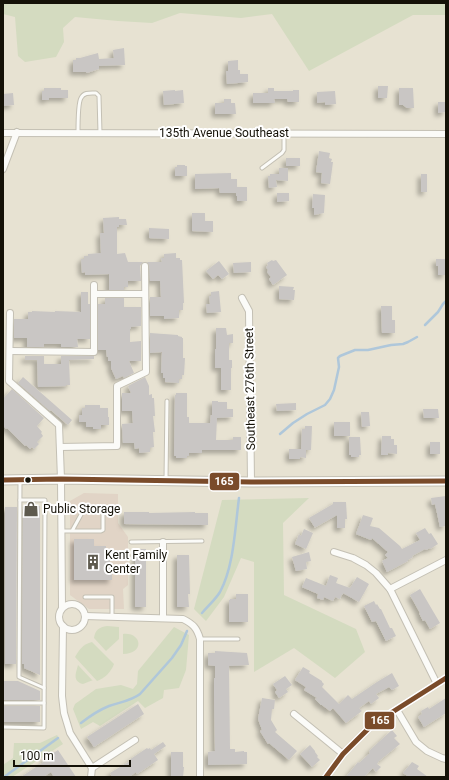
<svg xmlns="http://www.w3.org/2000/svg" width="449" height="780" font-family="Roboto,sans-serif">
  <defs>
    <filter id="shadow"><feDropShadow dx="-3.5" dy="3.5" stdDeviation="2" flood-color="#0004"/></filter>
  </defs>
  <rect width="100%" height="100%" fill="#e7e2d2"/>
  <polygon fill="#e1d4c6" points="84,493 118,494 118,523 128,537 128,585 123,589 124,609 89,609 70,595 70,501"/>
  <g fill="#d4dbc0">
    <polygon points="3,3 446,3 446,15 413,15 309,71 272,14 241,18 180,13 152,23 118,21 75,17 63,28 64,42 56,57 25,62 18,56 15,17 3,14"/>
    <polygon points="309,498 283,523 284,595 356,629 365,652 335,678 294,648 254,672 254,562 241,558 224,597 206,621 194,609 222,500"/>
    <path d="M107,626L119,627V639L106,651L94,638C95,630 99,627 107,626Z"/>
    <polygon points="174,627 189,635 186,670 179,688 164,690 163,698 145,708 138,701 100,726 93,722 81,729 73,709 75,704 96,689 121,685 133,689 137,684 138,671"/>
    <path d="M123,634C142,632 145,654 123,654Z"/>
    <path d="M92,642L114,664C111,672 105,678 97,681L75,657C79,650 83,644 92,642Z"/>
    <path d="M78,665L92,680H93L83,684C72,681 76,673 78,665Z"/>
    <polygon points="57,735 63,744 12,777 3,777 3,765 13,758 14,743 40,743"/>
  </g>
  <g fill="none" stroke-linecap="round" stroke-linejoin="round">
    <g stroke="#afc7da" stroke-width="2.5">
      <polyline points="425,325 438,312 443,304 446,301"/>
      <polyline points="280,434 293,423 307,414 325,405 330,399 334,390 339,367 338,358 340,356 355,350 368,350 391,345 403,344 408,342 417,337"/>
      <path d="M202,613C208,606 215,600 220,592C234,566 235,528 239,498"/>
      <path d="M81,723C90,716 99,710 109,706C120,702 131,701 140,694L172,658L181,645L187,631"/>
      <polyline points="4,777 58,738"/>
    </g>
  </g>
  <g fill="#c9c6c4" filter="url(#shadow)">
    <polygon points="124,48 125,65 99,66 99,69 87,73 86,72 73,72 73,60 76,60 76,58 80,58 98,53 99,59 114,58 113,50"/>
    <polygon points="238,60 238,70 240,70 240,74 248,74 248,82 227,84 226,71 228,71 228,61"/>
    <polygon points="378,86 388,86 387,98 378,98"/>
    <polygon points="44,88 61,88 61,90 68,90 68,98 49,98 49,100 42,100 42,91 44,91"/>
    <polygon points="268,88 274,88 274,91 293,91 293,90 299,90 299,102 288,102 287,99 274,99 275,103 253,103 253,93 268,93"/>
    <polygon points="399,88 413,88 414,108 407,108 403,105 399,105"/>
    <polygon points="175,90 175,91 183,90 184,103 164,105 163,91"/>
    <polygon points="335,91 336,104 325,105 325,102 317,103 317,92"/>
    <polygon points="13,93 14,105 3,106 3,94"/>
    <polygon points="224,99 231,99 231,103 235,103 236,114 215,114 215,103 224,103"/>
    <polygon points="438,102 446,102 446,112 438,113"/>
    <polygon points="319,151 330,153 329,158 332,159 331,162 333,162 330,184 321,183 322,173 316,172"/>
    <rect x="286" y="158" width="14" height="8"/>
    <polygon points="177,165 185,165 185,166 187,166 187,176 175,176 175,167 177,167"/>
    <polygon points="279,168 288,168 288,181 276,180 277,187 269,188 268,176 270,176 270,174 279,174"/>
    <polygon points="231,173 231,179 237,179 237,187 247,187 247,201 237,201 237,196 236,196 236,193 220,193 219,188 195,189 195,174"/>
    <rect x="421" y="174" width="6" height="18"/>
    <polygon points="277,193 289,193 289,201 277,202"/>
    <polygon points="313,194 325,195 324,213 314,215 314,208 312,208"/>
    <polygon points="192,213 205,213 205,221 213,221 213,232 192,231"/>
    <polygon points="119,217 119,219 126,219 127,225 119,225 119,227 117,227 117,254 125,253 128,262 143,262 140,266 141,281 128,281 128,287 124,287 124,290 109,290 109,274 85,275 85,272 82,273 81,259 84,259 84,256 88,256 88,254 101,253 100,233 104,233 103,218"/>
    <polygon points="149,228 169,229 169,239 149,238"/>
    <polygon points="176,253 176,258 180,258 180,260 182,260 184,303 183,303 183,310 179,310 179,318 164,319 164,316 150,316 150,297 161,297 160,281 150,281 149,266 147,262 162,262 161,258 164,258 164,254"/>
    <polygon points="436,259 446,259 446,275 438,275 438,266 436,266"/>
    <polygon points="272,260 273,261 276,260 287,275 273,285 269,279 271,277 267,272 268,270 266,267 268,265 267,263"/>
    <polygon points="219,261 229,274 222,279 218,275 213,279 206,271"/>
    <polygon points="251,262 251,272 234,273 233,263"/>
    <polygon points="279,286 294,287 293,290 295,290 294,300 279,299"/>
    <polygon points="219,291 221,312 207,313 206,304 210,304 209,296 211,296 211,292"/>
    <polygon points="81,292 88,292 88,304 90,304 90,339 77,339 78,347 61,347 61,344 44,344 44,347 27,347 27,338 14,338 14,319 28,319 28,312 32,312 32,311 55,312 55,311 81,312"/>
    <polygon points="105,298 124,298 124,307 141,307 141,326 131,327 131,329 130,329 130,342 141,341 141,361 129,361 134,373 124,378 123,376 116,379 111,368 111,361 108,361 108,357 107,357 106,350 98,350 98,304 105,304"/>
    <polygon points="381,306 392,306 392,320 395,320 395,333 382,333"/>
    <polygon points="216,328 226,328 227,335 233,334 233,343 229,343 229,360 232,360 232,368 231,368 231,390 221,390 221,368 215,368 215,349 216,349"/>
    <polygon points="150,333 178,335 178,336 182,337 182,338 183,338 183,358 185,358 184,375 182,375 182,379 179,379 179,383 165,382 165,378 163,378 163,373 161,373 162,352 150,353"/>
    <polygon points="25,356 44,356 44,364 61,364 61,356 94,356 94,359 69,360 70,385 66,385 66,386 38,387 37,360 25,360"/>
    <polygon points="23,377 72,420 68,425 51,410 50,411 18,383"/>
    <polygon points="145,377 149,386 149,395 152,394 152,398 154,398 155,416 153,416 155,432 153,432 154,447 150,448 150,452 139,453 139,448 135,449 134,443 123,443 122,424 133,423 132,411 122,411 122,393 131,393 128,386"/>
    <polygon points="12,389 44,418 37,426 42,432 41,433 43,436 37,442 39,444 34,449 32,447 30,449 26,445 25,446 7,428 6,429 3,425 3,399"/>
    <polygon points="176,393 187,393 187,417 189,417 189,423 210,423 211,415 212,415 212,401 218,401 218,402 227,402 227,409 233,409 233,417 217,418 216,440 233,440 233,437 241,437 241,450 202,450 202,453 189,453 189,456 187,456 187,458 176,458 176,456 174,456 175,395 176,395"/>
    <polygon points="296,403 296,410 277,411 276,404"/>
    <polygon points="85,405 100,405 100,408 108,408 108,417 109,417 109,425 101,425 101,429 93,429 93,427 86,427 86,422 79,422 79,415 82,415 82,408 85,408"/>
    <polygon points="423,409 438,409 439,418 424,418"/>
    <polygon points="361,412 369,412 370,426 362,427"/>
    <rect x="334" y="422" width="16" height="14"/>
    <polygon points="305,426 312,426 311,450 306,450 306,458 300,457 300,459 289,459 289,449 301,449 302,429 305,429"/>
    <polygon points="382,436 391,436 391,439 394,439 394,445 397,445 397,454 388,453 388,455 381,455"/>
    <polygon points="349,437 360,437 361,455 359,455 359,457 351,457 351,455 349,455"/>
    <rect x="430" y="442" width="10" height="12"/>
    <polygon points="446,496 446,526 440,527 435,504 432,505 431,498"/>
    <polygon points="333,502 346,502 347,519 345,519 345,528 337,528 337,515 316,527 316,526 315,528 309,518 333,504"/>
    <polygon points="25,506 40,506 40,675 24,668 24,664 22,664 23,507 25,507"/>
    <polygon points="5,507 17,507 16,664 5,664"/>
    <polygon points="124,512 149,512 149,513 195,512 195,513 208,513 208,525 124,524"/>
    <polygon points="363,515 373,518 370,526 379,528 400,546 402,549 420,540 416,533 425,528 429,534 431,533 438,544 430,549 430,548 426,550 425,549 412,556 413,557 408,560 408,561 387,572 382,561 388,558 385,555 388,552 372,538 371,540 356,534"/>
    <polygon points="304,529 313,533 306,549 295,544 299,534 301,536"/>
    <polygon points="74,539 94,539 94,546 106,546 106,559 110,559 110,565 112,565 112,580 74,580"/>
    <polygon points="136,549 146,549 146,607 135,607 135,559 136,559"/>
    <polygon points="309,552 311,561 306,562 307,569 296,571 292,557"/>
    <polygon points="177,555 189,555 190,594 188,594 189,607 177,607"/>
    <polygon points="330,575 338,578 336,583 350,588 357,577 369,584 359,602 343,593 343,595 342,594 340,599 335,597 333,601 324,597 323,600 317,598 318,594 302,587 306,578 326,586"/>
    <polygon points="420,589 440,623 430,629 425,620 423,621 419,613 420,613 410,595"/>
    <polygon points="236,594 248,594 248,622 229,622 229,600 230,600 230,599 236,599"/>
    <polygon points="374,601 376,605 377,604 380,609 381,609 390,628 392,628 396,636 386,641 376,621 372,622 364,606"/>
    <polygon points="215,651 247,653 249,665 229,666 230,749 235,749 235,752 244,751 244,752 247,752 247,764 208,765 208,752 215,751 214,696 214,678 215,678 215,666 208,665 208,653 215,653"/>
    <polygon points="303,667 310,671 309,673 322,681 322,682 324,684 322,687 339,704 348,695 352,699 377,682 392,673 399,686 392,690 389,687 376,694 379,698 371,704 369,701 359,708 362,711 346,723 333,708 330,711 322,705 321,705 315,699 317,698 304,690 306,687 295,680"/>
    <polygon points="285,676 292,685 286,689 288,692 279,698 275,692 277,690 273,684"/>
    <polygon points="3,681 18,681 40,691 40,700 3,700"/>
    <polygon points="262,698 275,700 274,709 272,709 271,720 277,730 275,732 297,751 289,760 269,743 268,744 260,731 262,730 258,719"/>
    <polygon points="446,698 446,713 424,727 418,717 422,714 421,711 428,707 429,709"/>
    <polygon points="138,704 144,714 94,747 87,737"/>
    <rect x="3" y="706" width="37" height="16"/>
    <polygon points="392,730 397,736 394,738 400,744 379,761 377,764 381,767 376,772 373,768 364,777 346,777 358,762 359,763 370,753 369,751"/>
    <polygon points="163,742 166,746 154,754 158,760 137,774 136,772 129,777 112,777 110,773 130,761 129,760 147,748 148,749 150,748 151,750"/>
    <polygon points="310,745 315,751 315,752 318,756 317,757 320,760 312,767 300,754"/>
    <polygon points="58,750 76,777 54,777 51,772 43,777 21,777 45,761 44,759"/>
    <polygon points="171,752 183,752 183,767 184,767 183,777 171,777"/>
    <polygon points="412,762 419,766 417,769 428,777 409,777 403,773"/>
  </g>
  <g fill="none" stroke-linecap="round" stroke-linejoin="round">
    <defs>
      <g id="lane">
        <path d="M78,133C78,125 78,103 81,98C84,92 90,93 96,93L99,96L100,133"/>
        <polyline points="262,168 282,153 284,150 284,133"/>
        <polyline points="166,479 167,401"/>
        <polyline points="20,481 19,677 44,688"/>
        <polyline points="62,531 101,531 103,530 103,512 83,511 72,531"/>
        <polyline points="131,542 202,541"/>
        <polyline points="85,597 112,597 112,617"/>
        <polyline points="200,639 238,639"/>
        <polyline points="3,703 44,703"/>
        <polyline points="3,727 44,728 45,500 20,500"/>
      </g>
      <g id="street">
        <polyline points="3,133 446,134"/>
        <polyline points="3,169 17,132"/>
        <polyline points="94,294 145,294"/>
        <polyline points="242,298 249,311 251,482"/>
        <polyline points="10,313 9,381 59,425 61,479 62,607"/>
        <polyline points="10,351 94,352 94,285"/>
        <polyline points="60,447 117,446 117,386 146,372 145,266"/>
        <polyline points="163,542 163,618"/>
        <polyline points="334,552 353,558 366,565 376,573 390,589 437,684"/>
        <polyline points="390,589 446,560"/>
        <circle cx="72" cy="617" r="13"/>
        <path d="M85,616L183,619C193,624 197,628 200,639V777"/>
        <polyline points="63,626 62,696 64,713 70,733 92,768"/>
        <polyline points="397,710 416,742 427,751 442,758 446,759"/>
        <polyline points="294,714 343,754"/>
        <polyline points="92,768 135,740"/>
        <polyline points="91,777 92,768"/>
        <polyline points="326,777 343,754 372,725 446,678"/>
      </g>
      <polyline id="secondary" points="3,480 61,479 251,482 446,481"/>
    </defs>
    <use href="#lane" stroke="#c4c0b4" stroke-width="5"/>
    <use href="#street" stroke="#c4c0b4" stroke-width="8"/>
    <use href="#secondary" stroke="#c4c0b4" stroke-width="11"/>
    <use href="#lane" stroke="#fbfbf8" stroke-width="3"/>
    <use href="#street" stroke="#fbfbf8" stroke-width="6"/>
    <use href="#secondary" stroke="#fbfbf8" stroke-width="9"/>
    <defs>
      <g id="bus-1">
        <polyline points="3,480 61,479 251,482 446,481"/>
        <polyline points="326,777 343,754 372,725 446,678"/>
      </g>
    </defs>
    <use href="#bus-1" stroke="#fff" stroke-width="8"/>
    <use href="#bus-1" stroke="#7a4b2a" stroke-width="5"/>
  </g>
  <defs>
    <symbol id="shop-bare" viewBox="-9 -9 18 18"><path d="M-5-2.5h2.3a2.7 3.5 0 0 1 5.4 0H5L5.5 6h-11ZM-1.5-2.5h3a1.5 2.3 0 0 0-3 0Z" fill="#5e5a4e" stroke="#fff" stroke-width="2.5" paint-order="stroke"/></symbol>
    <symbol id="building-bare" viewBox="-9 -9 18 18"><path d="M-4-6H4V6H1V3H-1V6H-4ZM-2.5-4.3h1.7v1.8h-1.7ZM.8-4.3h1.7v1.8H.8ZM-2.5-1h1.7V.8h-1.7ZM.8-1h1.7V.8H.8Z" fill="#5e5a4e" stroke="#fff" stroke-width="2.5" paint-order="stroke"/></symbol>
  </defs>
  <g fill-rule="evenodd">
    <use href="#shop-bare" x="20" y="498" width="22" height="22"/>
    <use href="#building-bare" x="82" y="551" width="22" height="22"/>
  </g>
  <circle fill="#141107" stroke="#fff" stroke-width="1.5" cx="28" cy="480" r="3.5"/>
  <g text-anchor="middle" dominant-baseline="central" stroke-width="4" stroke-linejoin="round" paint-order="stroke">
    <g font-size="12" fill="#141107" stroke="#fff">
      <text x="224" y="133">135th Avenue Southeast</text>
      <text transform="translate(250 389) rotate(-91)">Southeast 276th Street</text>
    </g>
    <g font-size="12" fill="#141107" stroke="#fff" text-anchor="start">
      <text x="43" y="509">Public Storage</text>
      <text x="105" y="555">Kent Family<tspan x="105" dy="14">Center</tspan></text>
    </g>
  </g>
  <g stroke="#fff" stroke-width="1.5">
    <rect x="209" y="472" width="31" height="19" rx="4" fill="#7a4b2a"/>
    <rect x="364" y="711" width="31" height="19" rx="4" fill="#7a4b2a"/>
  </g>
  <g font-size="11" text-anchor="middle" font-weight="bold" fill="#fff">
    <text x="224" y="485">165</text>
    <text x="380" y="724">165</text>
  </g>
  <rect width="449" height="780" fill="none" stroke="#141107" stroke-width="8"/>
  <path d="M14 760v6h116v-6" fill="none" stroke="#141107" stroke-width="2"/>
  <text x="20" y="760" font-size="12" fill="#141107" stroke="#ffffff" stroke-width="3" paint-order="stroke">100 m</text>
</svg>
